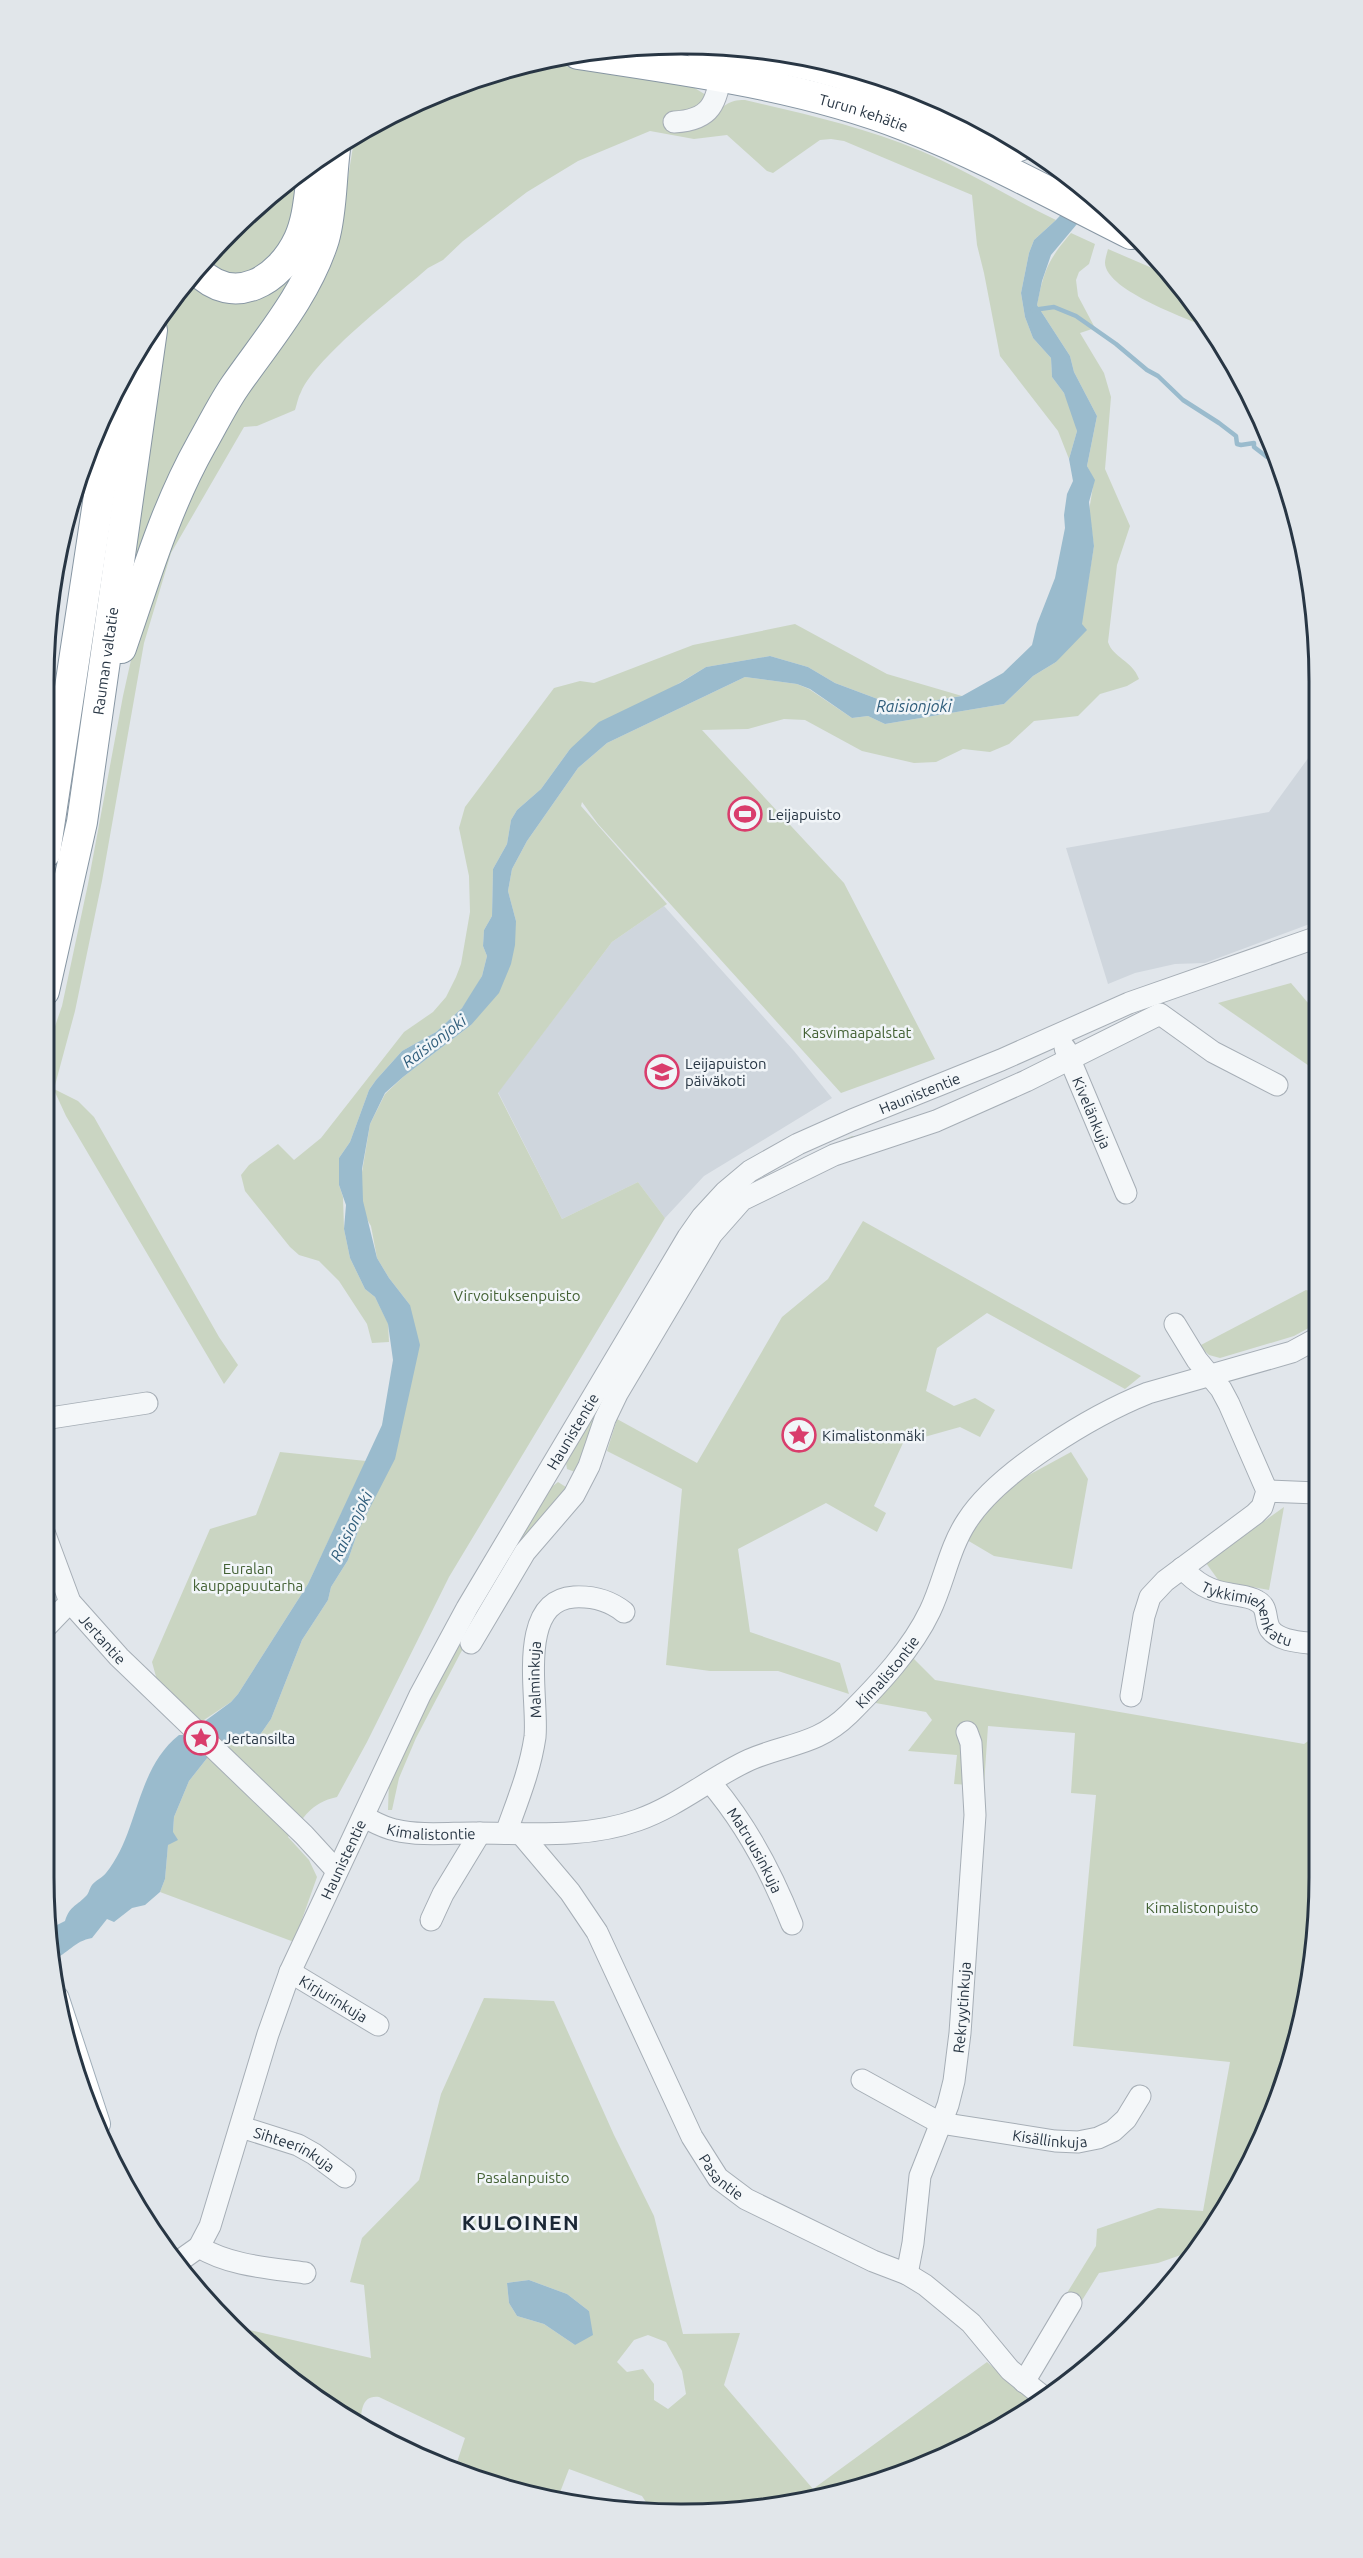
<svg xmlns="http://www.w3.org/2000/svg" width="1363" height="2558" font-family="Ubuntu,sans-serif">
  <rect width="100%" height="100%" fill="#e1e6eb"/>
  <g fill="#cfd6dd">
    <polygon points="1314,750 1315,922 1205,963 1175,964 1135,973 1108,984 1066,848 1269,812"/>
    <polygon points="664,906 794,1051 832,1098 704,1176 665,1218 638,1182 562,1219 498,1092 612,942"/>
  </g>
  <g fill="#cad5c2" fill-rule="evenodd">
    <path d="M541,62L693,87L706,95V105L682,112L663,125C677,127 701,125 713,116C725,106 727,100 745,100C805,114 864,127 921,151C968,171 1010,198 1056,220L1034,240L1029,253L1021,293L1025,317L1033,338L1051,358L1052,377L1064,393L1074,415L1077,431L1069,459L1058,431L1000,356L984,273L977,245L972,195L844,141L831,139L820,140L773,173L767,171L727,135L694,139L650,131L578,161L527,192L463,241L443,260L428,268C395,297 318,355 301,392C298,397 297,404 295,410L257,426L244,427L171,553L144,643L102,881L75,1011L54,1089L78,1101L94,1117L219,1337L238,1365L224,1384L66,1116L54,1090L44,1087V1058L62,1006L88,884L123,696L137,633L164,545L230,416L283,336L324,281L336,253L355,134L477,77Z"/>
    <polygon points="305,170 297,231 247,282 202,265 261,202"/>
    <path d="M1071,233L1095,244L1089,264L1079,272L1076,280L1078,296L1095,328L1080,333L1104,373L1111,397L1105,469L1130,526L1117,565L1108,642C1113,658 1132,660 1139,679L1127,686L1100,694L1078,716L1034,721L1009,744L990,752L963,749L936,762L914,763L862,751L805,720L784,719L748,729L702,730L844,883L935,1059L841,1093L598,824L582,802L581,806L667,904L612,942L498,1093L562,1219L638,1182L665,1218L449,1577L367,1742L337,1797C310,1803 305,1817 288,1837L309,1860L317,1877L294,1942L160,1892L165,1879L168,1845L173,1832L174,1817L189,1781L219,1743L231,1739L245,1745H253L271,1719L302,1640L328,1600L331,1587L348,1560L358,1531L410,1305L389,1278L377,1258L371,1226L357,1202L370,1124L385,1094L403,1077L471,1025L516,921L508,891L512,869L527,841L578,768L607,743L745,677L797,684L809,689L852,718L868,716L885,724L1004,704L1033,676L1056,662L1081,624L1094,546L1089,511L1094,480L1087,466L1097,416L1074,372L1070,356L1037,305C1044,270 1048,260 1071,233Z"/>
    <polygon points="315,235 128,615 167,307 176,293 192,275 218,293"/>
    <path d="M1108,249L1166,274L1214,330C1191,320 1106,291 1105,263C1105,259 1107,253 1108,249Z"/>
    <polygon points="795,624 887,674 962,696 931,701 883,701 835,683 808,667 770,656 706,667 570,749 541,789 517,810 511,820 507,844 493,869 492,916 484,930 483,946 487,956 482,976 471,996 462,1008 436,1032 402,1051 376,1080 369,1090 350,1142 339,1158 339,1185 343,1197 344,1229 350,1258 365,1289 375,1297 388,1323 389,1342 372,1343 367,1324 339,1281 319,1261 299,1255 290,1247 245,1191 241,1175 249,1165 278,1144 294,1160 321,1138 404,1032 433,1012 446,997 456,977 461,964 470,912 469,876 459,828 465,807 554,688 580,681 594,683 693,645"/>
    <polygon points="1291,983 1315,1011 1315,1070 1218,1003"/>
    <polygon points="852,1136 858,1137 743,1195 575,1472 567,1469 566,1463 611,1384 741,1191 758,1180"/>
    <polygon points="863,1221 1141,1376 1125,1389 987,1313 937,1348 926,1391 954,1406 975,1398 995,1410 980,1437 960,1427 903,1443 874,1506 886,1513 877,1532 826,1503 738,1549 750,1632 840,1663 849,1694 778,1671 710,1671 666,1665 682,1489 607,1451 617,1419 697,1463 782,1317 828,1279"/>
    <polygon points="1306,1290 1316,1293 1316,1324 1294,1336 1220,1358 1209,1355 1199,1346"/>
    <polygon points="280,1452 366,1461 308,1584 238,1694 231,1702 198,1724 158,1684 152,1662 210,1529 256,1515"/>
    <polygon points="1071,1452 1088,1479 1072,1569 994,1556 967,1540 981,1515 1016,1482"/>
    <polygon points="558,1482 569,1489 491,1599 460,1654 416,1738 399,1778 392,1810 388,1810 389,1780 453,1650 549,1489"/>
    <polygon points="1284,1507 1269,1590 1219,1581 1206,1563"/>
    <polygon points="913,1658 935,1680 1304,1744 1318,1734 1318,1918 1298,2042 1254,2159 1198,2249 1158,2263 1099,2273 1081,2302 1067,2293 1096,2246 1097,2229 1158,2208 1203,2211 1230,2062 1073,2046 1096,1795 1071,1793 1075,1733 988,1726 984,1786 954,1784 957,1755 908,1751 932,1720 926,1712 870,1702"/>
    <path d="M484,1998L554,2001L614,2135L654,2216L683,2334L740,2333L724,2385L813,2489L987,2362L1037,2406L926,2466L846,2493L724,2513H653L642,2496L569,2469L557,2500L528,2495L529,2488L455,2468L465,2438L379,2397C361,2395 362,2411 360,2425C312,2399 270,2366 232,2326L371,2358L364,2285L350,2282L362,2238L419,2180L441,2094ZM529,2280L567,2294L589,2311L575,2345L544,2324L517,2316L509,2303L507,2283ZM648,2335L666,2342L682,2371L686,2394L668,2409L654,2400V2384L643,2369L627,2372L617,2362L634,2340Z"/>
  </g>
  <g fill="#9abbcd">
    <path d="M1084,190L1098,199L1051,255L1042,281L1037,305L1070,356L1074,372L1097,416L1087,466L1095,480L1089,502L1094,546L1082,624L1087,630L1056,662L1033,676L1004,704L885,724L868,716L852,718L810,689L797,684L745,677L607,743L578,768L527,841L512,869L508,891L516,921L515,945L511,964L499,993L471,1025L403,1077L385,1093L370,1124L362,1169L363,1201L377,1258L389,1278L410,1305L420,1345L395,1459L358,1531L348,1560L331,1587L328,1600L302,1640L271,1719L253,1745H245L231,1739L219,1743L189,1781L174,1817L173,1832L178,1840L168,1845L165,1879L160,1892L145,1905L132,1908L114,1922L107,1919L92,1938C74,1941 68,1954 52,1960L49,1929L65,1921C70,1906 75,1907 85,1897C89,1894 89,1889 92,1885C96,1880 102,1878 106,1873C139,1833 135,1770 179,1735H186L231,1702L238,1694L308,1584L382,1425L393,1360L388,1324L375,1297L365,1289L350,1258L344,1229L346,1205L339,1185V1158L350,1142L369,1090L376,1080L402,1051L436,1032L462,1008L482,976L487,956L483,946L484,930L492,916L493,869L507,844L511,820L517,810L541,789L570,749L599,722L680,683L706,667L770,656L808,667L835,683L883,701H931L962,696L1003,673L1032,645L1037,624L1055,578L1065,528L1064,515L1067,494L1073,481L1069,459L1077,431L1064,393L1052,377L1051,358L1033,338L1025,317L1021,293L1029,253L1034,240L1056,220Z"/>
    <polygon points="529,2280 567,2294 589,2311 593,2335 575,2345 544,2324 517,2316 509,2303 507,2283"/>
  </g>
  <g fill="none" stroke-linecap="round" stroke-linejoin="round">
    <polyline stroke="#9abbcd" stroke-width="4.5" points="1033,310 1054,307 1076,316 1116,344 1147,370 1158,376 1183,400 1219,423 1236,436 1237,444 1241,445 1254,443 1254,447 1267,457 1272,456 1278,464"/>
    <defs>
      <g id="minor">
        <path d="M674,122C715,120 716,100 723,64"/>
        <path id="s1" d="M1065,1048L1126,1193"/>
        <polyline points="44,1419 147,1403"/>
        <polyline points="1267,1491 1317,1493"/>
        <path id="s2" d="M44,1532L70,1602L119,1657L304,1835L337,1871"/>
        <path id="s3" d="M1182,1568C1196,1583 1209,1591 1230,1594C1239,1596 1249,1596 1257,1601C1269,1607 1264,1619 1270,1629C1279,1642 1303,1642 1317,1644"/>
        <polyline points="44,1629 70,1602"/>
        <polyline points="471,1643 525,1552 574,1495 589,1466 605,1419 617,1394 712,1234 742,1200 834,1155 936,1121 1026,1081 1160,1014 1213,1052 1277,1085"/>
        <polyline points="1131,1696 1144,1616 1150,1597 1165,1581 1255,1514 1262,1507 1267,1491 1229,1404 1221,1389 1197,1360 1175,1324"/>
        <path id="s4" d="M710,1782C746,1824 772,1873 792,1924"/>
        <path id="s5" d="M364,1817C374,1822 384,1828 395,1830C420,1836 448,1833 473,1833C528,1833 585,1839 638,1820C678,1806 710,1778 749,1760C788,1743 816,1746 849,1714C879,1684 912,1649 930,1611C944,1582 949,1548 967,1521C999,1471 1093,1415 1148,1393L1292,1352L1316,1339"/>
        <path id="s6" d="M506,1833C517,1802 530,1771 535,1737C539,1700 515,1601 574,1597C593,1596 609,1600 624,1612"/>
        <path id="s7" d="M521,1834L570,1892L597,1932L692,2137L718,2178L746,2199L873,2261L907,2274L925,2285L971,2323L1010,2370L1046,2399"/>
        <polyline points="431,1920 443,1894 480,1833"/>
        <path id="s8" d="M290,1972L378,2025"/>
        <path id="s9" d="M862,2080L940,2123L1055,2141L1078,2142L1098,2138L1113,2131L1126,2119L1140,2096"/>
        <path id="s10" d="M241,2127L298,2145L314,2154L345,2177"/>
        <path d="M199,2247C230,2266 270,2268 305,2273"/>
        <path id="s11" d="M175,2264L199,2247L210,2226L268,2034L290,1972L420,1695L467,1608L688,1237L702,1217L725,1192L750,1171L798,1144L852,1120L1001,1060L1129,1003L1315,938"/>
        <path id="s12" d="M907,2274L913,2243L920,2176L948,2105L954,2081L960,2033L975,1815L971,1743L967,1732"/>
        <polyline points="1024,2382 1071,2303"/>
      </g>
      <polyline id="major" points="56,1999 97,2124"/>
      <g id="highway">
        <path d="M700,46C738,51 776,57 813,66C885,84 953,114 1019,146"/>
        <path id="s13" d="M578,54C688,71 801,85 906,126C983,156 1057,197 1131,234"/>
        <path d="M197,270C234,309 280,280 299,239C308,219 309,197 312,176"/>
        <path d="M121,648C145,579 165,509 201,445C212,426 222,405 235,386C267,340 307,294 324,239C332,211 331,178 335,149"/>
        <polyline points="45,853 115,390"/>
        <path id="s14" d="M44,991L82,822L152,330"/>
      </g>
    </defs>
    <use href="#minor" stroke="#a6aeb6" stroke-width="23"/>
    <use href="#major" stroke="#9fadb8" stroke-width="28"/>
    <use href="#highway" stroke="#8796a3" stroke-width="32"/>
    <use href="#minor" stroke="#f4f7f9" stroke-width="21"/>
    <use href="#major" stroke="#fff" stroke-width="26"/>
    <use href="#highway" stroke="#fff" stroke-width="30"/>
  </g>
  <defs>
    <symbol id="stadium-ring" viewBox="-11 -11 22 22"><circle r="9.5" fill="#f1f5f8" stroke="#d93d6c" stroke-width="1.5"/><path d="M0-5a6.5 5 0 1 0 0 10a6.5 5 0 1 0 0-10ZM-3.5-1.8h7v3.6h-7Z" fill="#d93d6c"/></symbol>
    <symbol id="school-ring" viewBox="-11 -11 22 22"><circle r="9.5" fill="#f1f5f8" stroke="#d93d6c" stroke-width="1.5"/><path d="M0-5L7-2L0 1L-7-2ZM-4 1L0 2.5L4 1V4Q0 6-4 4Z" fill="#d93d6c"/></symbol>
    <symbol id="sight-ring" viewBox="-11 -11 22 22"><circle r="9.5" fill="#f1f5f8" stroke="#d93d6c" stroke-width="1.5"/><path d="M0-6L1.8-2.2L6-1.7L2.9 1.2L3.7 5.4L0 3.3L-3.7 5.4L-2.9 1.2L-6-1.7L-1.8-2.2Z" fill="#d93d6c"/></symbol>
  </defs>
  <g fill-rule="evenodd">
    <use href="#stadium-ring" x="726" y="795" width="38" height="38"/>
    <use href="#school-ring" x="643" y="1053" width="38" height="38"/>
    <use href="#sight-ring" x="780" y="1416" width="38" height="38"/>
    <use href="#sight-ring" x="182" y="1719" width="38" height="38"/>
  </g>
  <g text-anchor="middle" dominant-baseline="central" stroke-width="5" stroke-linejoin="round" paint-order="stroke">
    <g font-size="15" fill="#283644" stroke="#f1f5f8">
      <text stroke="none"><textPath href="#s13" startOffset="292">Turun kehätie</textPath></text>
      <text stroke="none"><textPath href="#s14" startOffset="336">Rauman valtatie</textPath></text>
      <text stroke="none"><textPath href="#s11" startOffset="1434">Haunistentie</textPath></text>
      <text stroke="none"><textPath href="#s1" startOffset="70">Kivelänkuja</textPath></text>
      <text stroke="none"><textPath href="#s11" startOffset="930">Haunistentie</textPath></text>
      <text stroke="none"><textPath href="#s3" startOffset="84">Tykkimiehenkatu</textPath></text>
      <text stroke="none"><textPath href="#s2" startOffset="124">Jertantie</textPath></text>
      <text stroke="none"><textPath href="#s5" startOffset="573">Kimalistontie</textPath></text>
      <text stroke="none"><textPath href="#s6" startOffset="158">Malminkuja</textPath></text>
      <text stroke="none"><textPath href="#s5" startOffset="70">Kimalistontie</textPath></text>
      <text stroke="none"><textPath href="#s4" startOffset="82">Matruusinkuja</textPath></text>
      <text stroke="none"><textPath href="#s11" startOffset="444">Haunistentie</textPath></text>
      <text stroke="none"><textPath href="#s8" startOffset="51">Kirjurinkuja</textPath></text>
      <text stroke="none"><textPath href="#s12" startOffset="274">Rekryytinkuja</textPath></text>
      <text stroke="none"><textPath href="#s9" startOffset="200">Kisällinkuja</textPath></text>
      <text stroke="none"><textPath href="#s10" startOffset="58">Sihteerinkuja</textPath></text>
      <text stroke="none"><textPath href="#s7" startOffset="400">Pasantie</textPath></text>
    </g>
    <g font-size="15" fill="#283644" stroke="#f1f5f8" text-anchor="start">
      <text x="768" y="814">Leijapuisto</text>
      <text x="685" y="1063">Leijapuiston<tspan x="685" dy="17">päiväkoti</tspan></text>
      <text x="822" y="1435">Kimalistonmäki</text>
      <text x="224" y="1738">Jertansilta</text>
    </g>
    <g font-size="15" fill="#436134" stroke="#f1f5f8">
      <text x="857" y="1032">Kasvimaapalstat</text>
      <text x="517" y="1295">Virvoituksenpuisto</text>
      <text x="248" y="1568">Euralan<tspan x="248" dy="17">kauppapuutarha</tspan></text>
      <text x="1202" y="1907">Kimalistonpuisto</text>
      <text x="523" y="2177">Pasalanpuisto</text>
    </g>
    <g font-size="16" font-style="italic" fill="#2f5d7b" stroke="#f1f5f8">
      <text x="914" y="706">Raisionjoki</text>
      <text transform="translate(434 1041) rotate(-37)">Raisionjoki</text>
      <text transform="translate(351 1526) rotate(-64)">Raisionjoki</text>
    </g>
    <g font-size="21" font-weight="bold" letter-spacing="1.5" fill="#1a2735" stroke="#f1f5f8">
      <text x="521" y="2222">KULOINEN</text>
    </g>
  </g>
  <path d="M0 0H1363V2558H0ZM681 54H682A627 627 0 0 1 1309 681V1877A627 627 0 0 1 682 2504H681A627 627 0 0 1 54 1877V681A627 627 0 0 1 681 54Z" fill="#e1e6ea" fill-rule="evenodd"/>
  <path fill="none" stroke="#283644" stroke-width="3" d="M681 54H682A627 627 0 0 1 1309 681V1877A627 627 0 0 1 682 2504H681A627 627 0 0 1 54 1877V681A627 627 0 0 1 681 54Z"/>
</svg>
